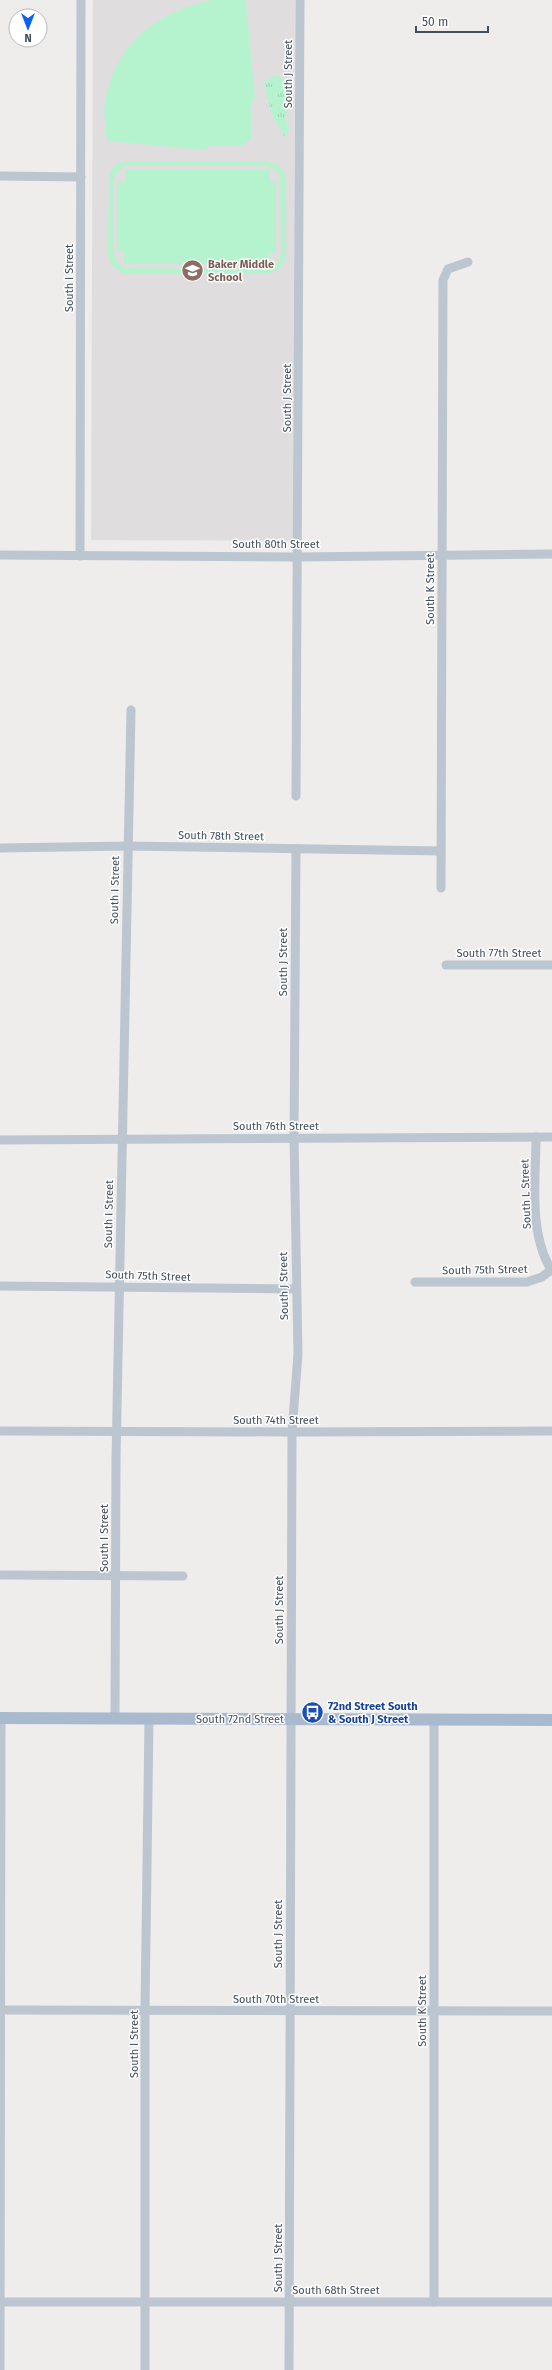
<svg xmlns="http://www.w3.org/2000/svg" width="552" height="2370" font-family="'Fira Sans',sans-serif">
  <defs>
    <pattern id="park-tufts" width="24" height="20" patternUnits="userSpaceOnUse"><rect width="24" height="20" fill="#b5f3cf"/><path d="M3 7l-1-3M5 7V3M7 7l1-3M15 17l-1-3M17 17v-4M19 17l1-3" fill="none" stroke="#9dd2b4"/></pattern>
  </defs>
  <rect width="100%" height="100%" fill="#efecec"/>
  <polygon fill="#e0ddde" points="93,0 295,0 293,541 91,540"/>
  <polygon fill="url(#park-tufts)" points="276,75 287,82 285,89 289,102 285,118 289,129 285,138 271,113 264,82"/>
  <g fill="#b5f3cf" fill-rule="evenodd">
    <path d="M211,0H246L255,100H251V139L243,145L207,146V150L107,141C106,128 103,114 105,101C116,43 156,12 211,0Z"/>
    <path d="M123,161H266L280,166L285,175L286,254C285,265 278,272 266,274L123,273C114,269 109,263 108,253L109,175L114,166ZM124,166H266L275,169L280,176L281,254L278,262L266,269L124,268L117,262L114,254V176Z"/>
    <polygon points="125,170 269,170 269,182 276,182 276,253 269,253 269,264 124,264 124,252 117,252 117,182 125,182"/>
  </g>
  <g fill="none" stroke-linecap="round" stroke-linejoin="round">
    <g stroke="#bbc6d0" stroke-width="9">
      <polyline points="0,176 81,177"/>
      <polyline points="0,555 298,557 552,554"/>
      <polyline points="80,556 81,0"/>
      <polyline points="296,796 300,0"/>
      <polyline points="0,848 128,846 441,851"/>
      <polyline points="441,888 443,280 448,269 468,262"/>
      <polyline points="446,965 552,965"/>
      <path d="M536,1137C536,1179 528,1234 552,1271"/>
      <polyline points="0,1140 552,1137"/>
      <polyline points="415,1282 527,1282 542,1277 551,1270"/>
      <polyline points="0,1286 296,1289"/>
      <polyline points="0,1431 292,1432 552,1431"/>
      <polyline points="0,1575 183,1576"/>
      <polyline points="115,1719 116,1459 131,710"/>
      <polyline points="434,1720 434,2302"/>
      <polyline points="0,2010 552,2011"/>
      <polyline points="0,2302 552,2302"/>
      <polyline points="0,2370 1,1718"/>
      <polyline points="145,2370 145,2011 149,1719"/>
      <polyline points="289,2370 292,1432 298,1354 294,1138 296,849"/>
    </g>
    <polyline stroke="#a9bacf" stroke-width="12" points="0,1718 552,1720"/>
  </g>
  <defs>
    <symbol id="school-disc" viewBox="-11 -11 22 22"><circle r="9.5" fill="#8d6e63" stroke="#fff"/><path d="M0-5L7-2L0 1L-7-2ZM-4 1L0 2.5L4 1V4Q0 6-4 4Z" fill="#fff"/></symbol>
    <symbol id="bus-disc" viewBox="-11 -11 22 22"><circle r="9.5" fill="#1a4fb4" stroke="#fff"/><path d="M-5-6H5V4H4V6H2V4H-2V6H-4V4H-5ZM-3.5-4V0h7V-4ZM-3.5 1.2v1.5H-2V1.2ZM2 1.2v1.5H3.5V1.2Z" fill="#fff"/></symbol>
  </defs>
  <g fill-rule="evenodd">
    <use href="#school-disc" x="180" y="258" width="25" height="25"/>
    <use href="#bus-disc" x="300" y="1700" width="25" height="25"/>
  </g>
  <g text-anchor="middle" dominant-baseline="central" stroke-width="3" stroke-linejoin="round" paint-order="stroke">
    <g font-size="11" fill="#434f5b" stroke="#fff">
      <text transform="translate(288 74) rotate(-90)">South J Street</text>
      <text transform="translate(69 278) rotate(-90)">South I Street</text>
      <text transform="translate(287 398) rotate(-90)">South J Street</text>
      <text x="276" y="544">South 80th Street</text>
      <text transform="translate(430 589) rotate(-90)">South K Street</text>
      <text transform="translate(221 836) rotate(1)">South 78th Street</text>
      <text transform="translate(115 890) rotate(-89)">South I Street</text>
      <text x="499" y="953">South 77th Street</text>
      <text transform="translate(283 962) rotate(-90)">South J Street</text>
      <text x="276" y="1126">South 76th Street</text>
      <text transform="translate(526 1194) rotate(-92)">South L Street</text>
      <text transform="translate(109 1214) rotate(-89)">South I Street</text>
      <text transform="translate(485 1270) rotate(-1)">South 75th Street</text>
      <text transform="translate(148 1276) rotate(2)">South 75th Street</text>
      <text transform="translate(284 1286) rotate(-91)">South J Street</text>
      <text x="276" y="1420">South 74th Street</text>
      <text transform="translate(104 1538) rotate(-90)">South I Street</text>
      <text transform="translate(279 1610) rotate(-90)">South J Street</text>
      <text x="240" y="1719">South 72nd Street</text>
      <text transform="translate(278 1934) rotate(-90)">South J Street</text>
      <text x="276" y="1999">South 70th Street</text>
      <text transform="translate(422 2011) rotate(-90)">South K Street</text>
      <text transform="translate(134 2044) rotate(-90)">South I Street</text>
      <text transform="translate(278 2258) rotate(-90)">South J Street</text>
      <text x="336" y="2290">South 68th Street</text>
    </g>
    <g font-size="11" font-weight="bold" fill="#785e54" stroke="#fff" text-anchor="start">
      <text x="208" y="264">Baker Middle<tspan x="208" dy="13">School</tspan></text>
    </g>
    <g font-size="11" font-weight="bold" fill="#164399" stroke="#fff" text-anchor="start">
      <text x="328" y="1706">72nd Street South<tspan x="328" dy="13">&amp; South J Street</tspan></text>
    </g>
  </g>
  <g transform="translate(28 28) rotate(180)"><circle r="19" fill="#ffffff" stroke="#b4b9bd"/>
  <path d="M0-3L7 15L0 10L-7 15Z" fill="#0864ee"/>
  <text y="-6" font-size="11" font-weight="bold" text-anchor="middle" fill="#434f5b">N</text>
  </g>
  <path d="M416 26v6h72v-6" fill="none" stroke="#434f5b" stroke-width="2"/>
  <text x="422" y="26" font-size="12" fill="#434f5b" stroke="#ffffff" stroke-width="3" paint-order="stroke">50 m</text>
</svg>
